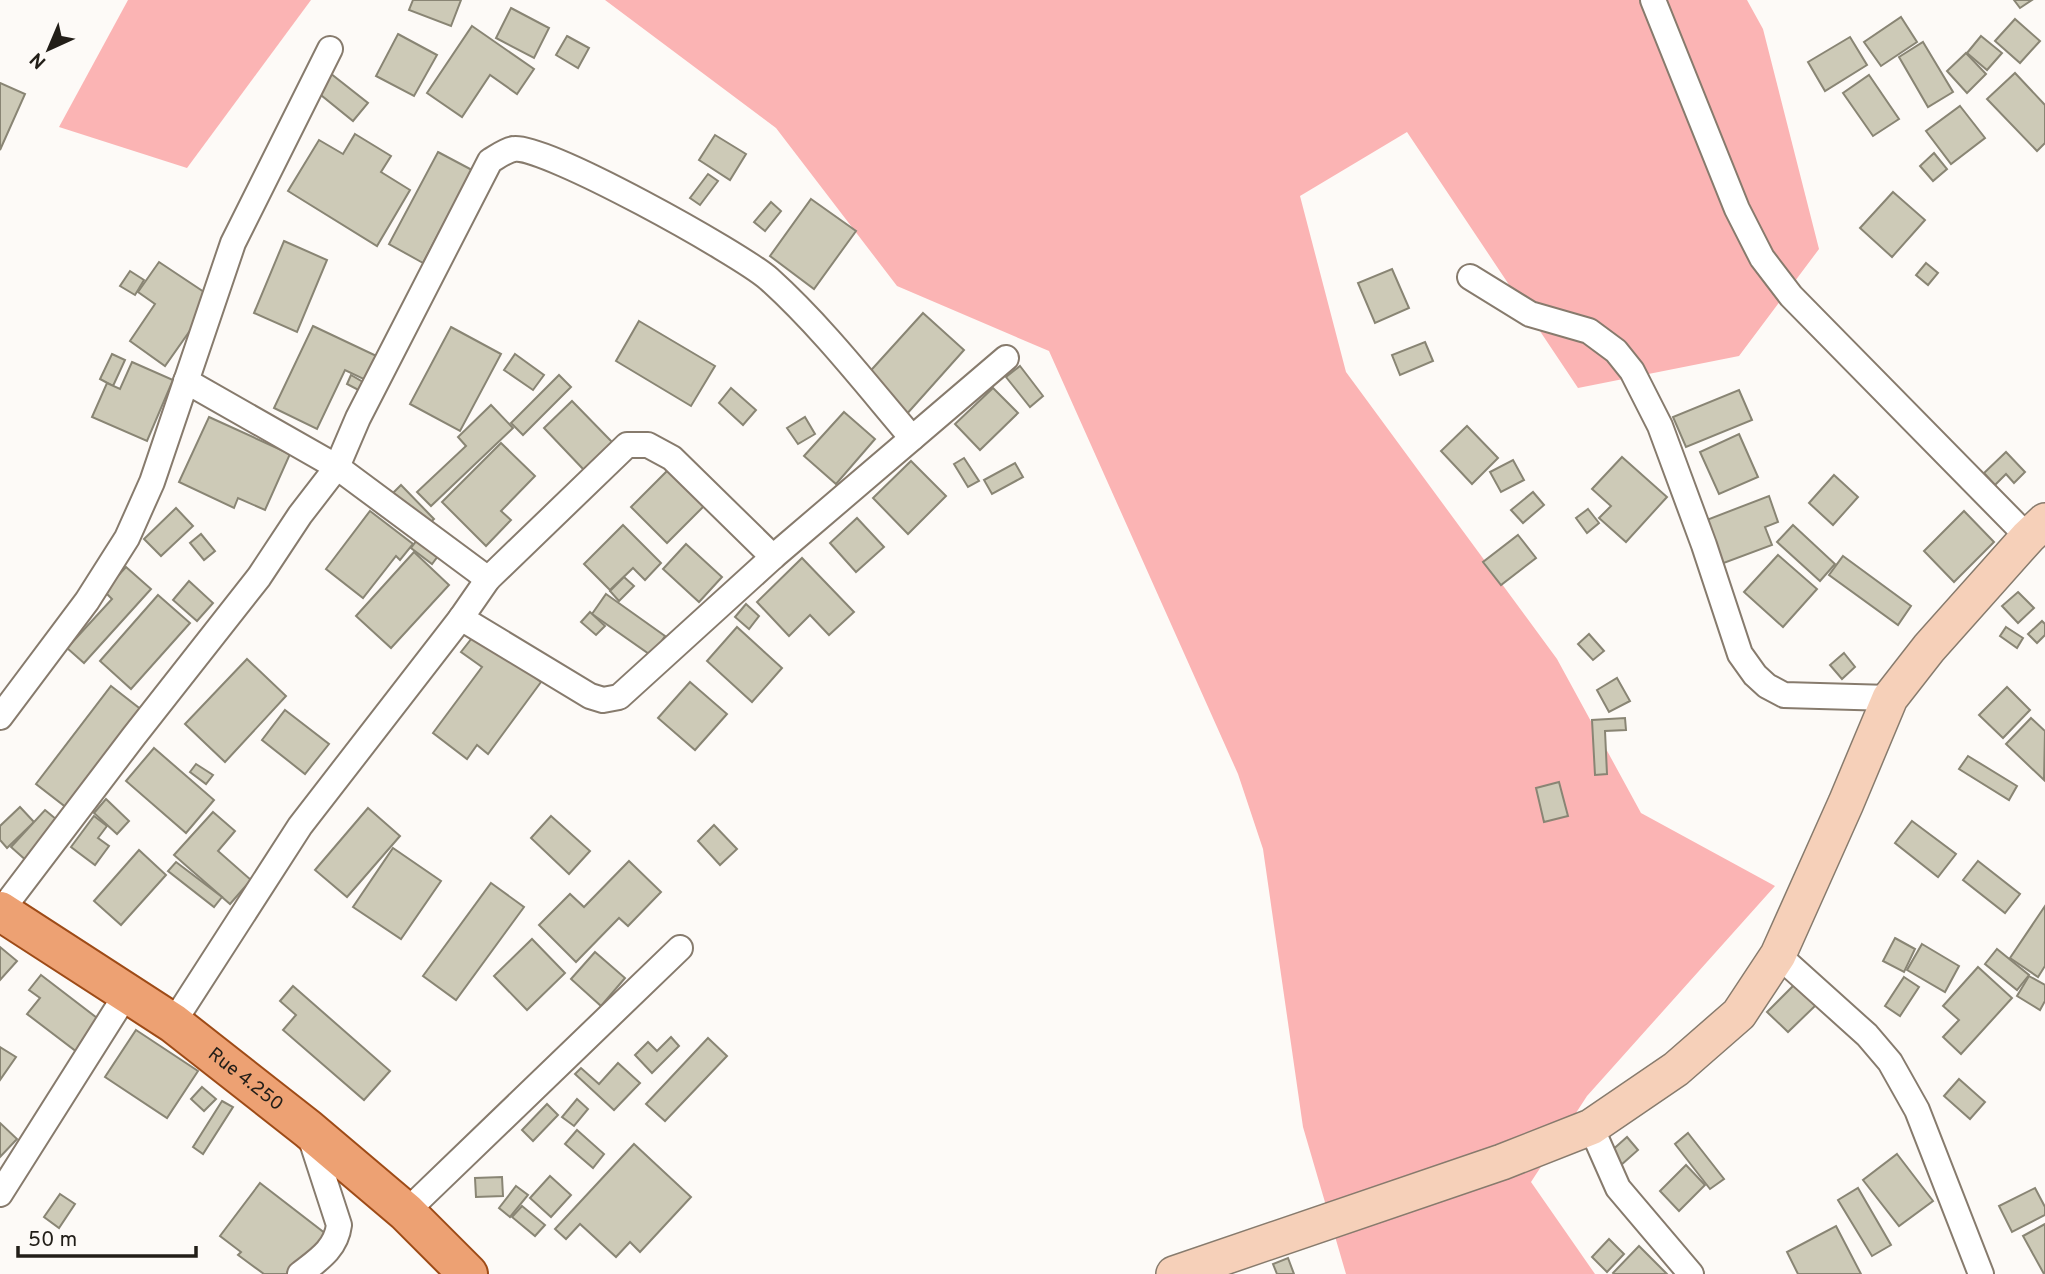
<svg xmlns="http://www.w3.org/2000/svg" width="2045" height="1274" font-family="Overpass,sans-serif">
  <rect width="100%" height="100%" fill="#fdfaf7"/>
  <g fill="#fbb4b4">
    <polygon points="128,0 311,0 187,168 59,127"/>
    <polygon points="605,0 1747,0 1763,29 1819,249 1739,356 1578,388 1407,132 1300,196 1346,372 1557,659 1641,813 1775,886 1587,1096 1531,1182 1595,1274 1346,1274 1303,1127 1263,849 1238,774 1049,351 897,286 776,128"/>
  </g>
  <g fill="#cdcab7" stroke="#898574" stroke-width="2">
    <polygon points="413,0 461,0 451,26 409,10"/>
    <polygon points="2014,0 2032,0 2020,8"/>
    <polygon points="511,8 549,28 534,58 496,38"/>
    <polygon points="1901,17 1917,42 1881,66 1864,42"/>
    <polygon points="2015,19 2040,41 2020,63 1995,41"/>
    <polygon points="472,26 534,69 517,94 490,75 462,117 427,93"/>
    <polygon points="398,34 437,55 414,96 376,76"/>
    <polygon points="567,36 589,48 578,68 556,55"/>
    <polygon points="1981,36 2002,53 1987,70 1967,53"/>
    <polygon points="1850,37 1867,65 1825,91 1808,62"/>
    <polygon points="1923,42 1953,92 1928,107 1899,57"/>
    <polygon points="1966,53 1986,74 1967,93 1947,71"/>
    <polygon points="330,73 368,103 353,121 316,91"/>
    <polygon points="2015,73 2045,105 2045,143 2037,151 1987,99"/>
    <polygon points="1869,75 1899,119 1873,136 1843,93"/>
    <polygon points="0,83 25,94 0,150"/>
    <polygon points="1960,106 1985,138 1951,164 1926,131"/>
    <polygon points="355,134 391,156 381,172 410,190 377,246 288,191 319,140 343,154"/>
    <polygon points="715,135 746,154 730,180 699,160"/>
    <polygon points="438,152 472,170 423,263 389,244"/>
    <polygon points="1934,153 1947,169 1933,181 1920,166"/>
    <polygon points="708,174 718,181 700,205 690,198"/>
    <polygon points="1893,192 1925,220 1892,257 1860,228"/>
    <polygon points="811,199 856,231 814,289 770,256"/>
    <polygon points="771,202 781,211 765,231 754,222"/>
    <polygon points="284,241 327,260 297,332 254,313"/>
    <polygon points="159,262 213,298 165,366 130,341 155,304 138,292"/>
    <polygon points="1926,263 1938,273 1928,285 1916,275"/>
    <polygon points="1392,269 1409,308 1375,323 1358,283"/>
    <polygon points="130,271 144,280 135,295 120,286"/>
    <polygon points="923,313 964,350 905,416 864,378"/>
    <polygon points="639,321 715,366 691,406 616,361"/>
    <polygon points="313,326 385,360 374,384 345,370 317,429 274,408"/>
    <polygon points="451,327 501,354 460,431 410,404"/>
    <polygon points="1425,342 1433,361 1400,375 1392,355"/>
    <polygon points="112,354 125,360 113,386 100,379"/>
    <polygon points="515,354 544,375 533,390 504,370"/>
    <polygon points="132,362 173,380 147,441 92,417 107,383 120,389"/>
    <polygon points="1020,366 1043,396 1030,407 1006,377"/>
    <polygon points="351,375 368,385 364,393 347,384"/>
    <polygon points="559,375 571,387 523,435 511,423"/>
    <polygon points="731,388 756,410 743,425 719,403"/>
    <polygon points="993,388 1018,413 980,450 955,424"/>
    <polygon points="1739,390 1752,420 1686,447 1673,417"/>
    <polygon points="572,401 613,443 584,470 544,428"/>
    <polygon points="491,405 513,428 431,506 417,492 466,446 458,437"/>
    <polygon points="844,412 875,439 836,484 804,456"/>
    <polygon points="209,417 290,454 265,510 238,498 234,508 179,482"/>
    <polygon points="805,417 815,434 798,444 787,428"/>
    <polygon points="1467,426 1498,458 1472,484 1441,451"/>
    <polygon points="1739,434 1758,477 1719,494 1700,452"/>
    <polygon points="501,443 535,476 501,511 511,520 486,546 442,502"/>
    <polygon points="2006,452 2025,472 2014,483 2006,474 1995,485 1984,473"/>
    <polygon points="1622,457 1667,497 1626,542 1599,518 1611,506 1592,489"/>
    <polygon points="964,458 979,481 968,487 954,464"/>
    <polygon points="1513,460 1524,480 1501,492 1490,472"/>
    <polygon points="911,461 946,496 908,534 873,498"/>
    <polygon points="675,463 711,499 667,543 631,507"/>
    <polygon points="1015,463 1023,477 992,494 984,480"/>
    <polygon points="1834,475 1858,497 1833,525 1809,503"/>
    <polygon points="401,485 434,519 413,539 380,506"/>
    <polygon points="1533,492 1544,505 1523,523 1511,510"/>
    <polygon points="1769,496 1778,522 1765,527 1772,545 1721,564 1704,521"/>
    <polygon points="176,508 193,526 161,556 144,539"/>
    <polygon points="1588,509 1599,523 1587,533 1576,518"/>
    <polygon points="370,511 413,544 400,560 396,556 363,598 326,569"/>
    <polygon points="1964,511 1994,542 1954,582 1924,551"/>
    <polygon points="857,518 884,547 856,572 830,543"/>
    <polygon points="623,525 661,563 645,580 633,568 610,590 584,564"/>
    <polygon points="1793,525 1835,564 1820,581 1777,542"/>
    <polygon points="201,534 215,551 204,560 190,543"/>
    <polygon points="1518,535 1536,558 1501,585 1483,562"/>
    <polygon points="420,536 441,552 432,564 411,548"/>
    <polygon points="686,544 722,577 699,602 663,569"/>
    <polygon points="414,552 449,585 391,648 356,616"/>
    <polygon points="1778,555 1817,589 1783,627 1744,592"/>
    <polygon points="1843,556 1911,606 1898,625 1829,575"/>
    <polygon points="802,558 854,612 829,635 810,615 789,636 757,602"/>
    <polygon points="126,567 151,589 84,663 67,648 112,599 104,591"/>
    <polygon points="624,577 634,586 619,601 610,591"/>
    <polygon points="189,581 213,603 197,621 173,600"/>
    <polygon points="2018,592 2034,608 2018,623 2002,606"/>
    <polygon points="606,594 665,636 652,656 592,614"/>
    <polygon points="158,595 190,623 131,689 100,661"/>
    <polygon points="746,604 759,616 749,629 735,617"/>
    <polygon points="590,612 605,626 596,635 581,622"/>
    <polygon points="2042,621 2045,624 2045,635 2037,643 2028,634"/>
    <polygon points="737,627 782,668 752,702 707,661"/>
    <polygon points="2006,627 2023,638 2017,648 2000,636"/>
    <polygon points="476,633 541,682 488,754 477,745 467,759 433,733 482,667 461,652"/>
    <polygon points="1589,634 1604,651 1593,660 1578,644"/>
    <polygon points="1844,653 1855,667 1842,679 1830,665"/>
    <polygon points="247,659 286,696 225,762 185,724"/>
    <polygon points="1617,678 1630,701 1609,712 1597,690"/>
    <polygon points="690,682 727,714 695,750 658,718"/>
    <polygon points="111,686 143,711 67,808 36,784"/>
    <polygon points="2007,687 2030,710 2003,738 1979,715"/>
    <polygon points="285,710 329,744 305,774 262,740"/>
    <polygon points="1625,718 1626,730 1605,731 1607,774 1595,775 1592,720"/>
    <polygon points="2031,718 2045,731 2044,780 2006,744"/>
    <polygon points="154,748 214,800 186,833 126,781"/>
    <polygon points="1968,756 2017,786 2009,800 1959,769"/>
    <polygon points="196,764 213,775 206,784 190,772"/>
    <polygon points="1559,782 1568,816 1544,822 1536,788"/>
    <polygon points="106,799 129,821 117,834 94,813"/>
    <polygon points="20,807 34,822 7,848 0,840 0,826"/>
    <polygon points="368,808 400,836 347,897 315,870"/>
    <polygon points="45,810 62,824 28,862 11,847"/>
    <polygon points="213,812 235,831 218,851 251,880 230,904 174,855"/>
    <polygon points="94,816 107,826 98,838 109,846 95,865 71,847"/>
    <polygon points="551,816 590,851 569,874 531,838"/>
    <polygon points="1912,821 1956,854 1938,877 1895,843"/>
    <polygon points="714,825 737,849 720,865 698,841"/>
    <polygon points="393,848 441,881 401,939 353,907"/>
    <polygon points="139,850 166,875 121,925 94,901"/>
    <polygon points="629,861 661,892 628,926 619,918 576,962 539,925 570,894 584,907"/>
    <polygon points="1978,861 2020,894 2005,913 1963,880"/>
    <polygon points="176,862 222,897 214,907 168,871"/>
    <polygon points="491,883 524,907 456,1000 423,976"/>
    <polygon points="2045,906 2045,966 2038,977 2010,958"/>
    <polygon points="1895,938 1915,949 1904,972 1883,961"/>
    <polygon points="532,939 565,973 527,1010 494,976"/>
    <polygon points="1922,944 1959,966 1945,992 1907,970"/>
    <polygon points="0,947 17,961 0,980"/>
    <polygon points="1997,949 2029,975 2017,990 1985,964"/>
    <polygon points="595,952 625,978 601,1006 571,979"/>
    <polygon points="1978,967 2012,998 1961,1054 1943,1037 1959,1020 1943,1006"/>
    <polygon points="41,975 101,1021 77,1052 27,1014 40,998 29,990"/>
    <polygon points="2029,976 2045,985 2045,1001 2040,1010 2017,996"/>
    <polygon points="1904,977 1919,987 1900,1016 1885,1006"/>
    <polygon points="1795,984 1816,1005 1788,1032 1767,1012"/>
    <polygon points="293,986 390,1071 364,1100 283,1030 296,1015 280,1001"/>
    <polygon points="136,1030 198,1071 167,1118 105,1077"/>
    <polygon points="671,1037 679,1046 652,1073 635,1055 648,1042 657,1051"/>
    <polygon points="708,1038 727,1056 665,1121 646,1104"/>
    <polygon points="0,1047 16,1057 0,1080"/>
    <polygon points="618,1063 640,1083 614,1110 575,1074 581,1068 599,1084"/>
    <polygon points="1959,1079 1985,1102 1970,1119 1944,1096"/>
    <polygon points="202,1087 216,1099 204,1111 191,1099"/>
    <polygon points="577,1099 588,1109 574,1126 562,1117"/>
    <polygon points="222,1101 233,1107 203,1154 193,1147"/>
    <polygon points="547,1104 558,1115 533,1141 522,1130"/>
    <polygon points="0,1123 17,1139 0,1157"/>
    <polygon points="577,1130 604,1154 593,1168 565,1144"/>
    <polygon points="1688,1133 1724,1179 1710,1189 1675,1144"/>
    <polygon points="1627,1137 1638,1150 1621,1165 1610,1152"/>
    <polygon points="634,1144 691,1197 640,1252 630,1242 616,1257 580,1224 566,1239 555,1229"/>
    <polygon points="1897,1154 1933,1201 1899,1226 1863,1180"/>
    <polygon points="1686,1165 1705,1185 1679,1211 1660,1191"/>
    <polygon points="550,1176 571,1195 551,1217 530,1198"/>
    <polygon points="502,1177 503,1196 476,1197 475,1178"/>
    <polygon points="260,1183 326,1234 295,1274 264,1274 238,1255 241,1252 220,1236"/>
    <polygon points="516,1186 528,1195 510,1217 499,1208"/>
    <polygon points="1858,1188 1891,1245 1872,1256 1838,1200"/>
    <polygon points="2035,1188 2045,1207 2045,1215 2012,1232 1999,1206"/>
    <polygon points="60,1194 75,1204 59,1228 44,1217"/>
    <polygon points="522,1206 545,1225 535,1236 512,1217"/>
    <polygon points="2045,1224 2045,1274 2044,1274 2023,1236"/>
    <polygon points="1836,1226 1861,1274 1798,1274 1787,1252"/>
    <polygon points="1609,1239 1624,1254 1607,1272 1592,1257"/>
    <polygon points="1639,1246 1667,1274 1614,1274 1613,1273"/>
    <polygon points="1288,1258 1294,1274 1277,1274 1273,1264"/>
  </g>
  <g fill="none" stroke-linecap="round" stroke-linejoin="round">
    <defs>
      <g id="street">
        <polyline points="1653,0 1737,209 1762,258 1791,296 2028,537"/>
        <polyline points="1470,277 1530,314 1589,331 1616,351 1632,371 1660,426 1704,545 1740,654 1755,675 1767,686 1784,695 1890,698"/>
        <polyline points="186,381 337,467 488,579"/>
        <polyline points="461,618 590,696 603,700 619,697 773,557 1006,358"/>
        <polyline points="0,717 87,601 127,538 152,482 233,243 330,49"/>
        <path d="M1,911L134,736L259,577L300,515L337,467L358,418L490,161C497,157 506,150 514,149C544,144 741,254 769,279C822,327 866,384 912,438"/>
        <polyline points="1778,955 1867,1035 1890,1062 1917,1110 1981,1274"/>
        <polyline points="173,1023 300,826 461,618 488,579 627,445 648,445 672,458 773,557"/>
        <polyline points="1591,1127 1618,1188 1691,1274"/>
        <polyline points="0,1194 127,993"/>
        <polyline points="406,1212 680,948"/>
        <path d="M300,1274C318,1260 336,1249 339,1225L309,1133"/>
      </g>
      <polyline id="secondary" points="1174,1274 1502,1162 1591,1127 1676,1069 1739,1014 1778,955 1846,803 1890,698 1929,648 2028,537 2045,521"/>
      <g id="primary">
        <path id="s1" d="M0,911L173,1023L308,1129L406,1212L468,1274"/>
      </g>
    </defs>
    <use href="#street" stroke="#877b6d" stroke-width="28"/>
    <use href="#secondary" stroke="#877b6d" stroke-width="38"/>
    <use href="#primary" stroke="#9e4b17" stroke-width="42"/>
    <use href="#street" stroke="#fff" stroke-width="24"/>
    <use href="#secondary" stroke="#f6d0b9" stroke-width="35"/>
    <use href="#primary" stroke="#eda173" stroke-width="38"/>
  </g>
  <g text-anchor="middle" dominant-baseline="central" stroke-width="5" stroke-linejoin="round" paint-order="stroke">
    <g font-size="19" fill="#221e18" stroke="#fdfaf7">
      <text stroke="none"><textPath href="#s1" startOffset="298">Rue 4.250</textPath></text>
    </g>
  </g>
  <g transform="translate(49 49) rotate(224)" stroke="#fdfaf7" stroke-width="5" paint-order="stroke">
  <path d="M0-5L12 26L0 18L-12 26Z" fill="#221e18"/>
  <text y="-10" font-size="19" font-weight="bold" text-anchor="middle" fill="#221e18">N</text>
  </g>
  <path d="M18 1246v10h178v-10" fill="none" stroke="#221e18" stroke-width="3.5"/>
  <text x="28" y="1246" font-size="21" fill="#221e18" stroke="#fdfaf7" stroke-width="5" paint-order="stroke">50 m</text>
</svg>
